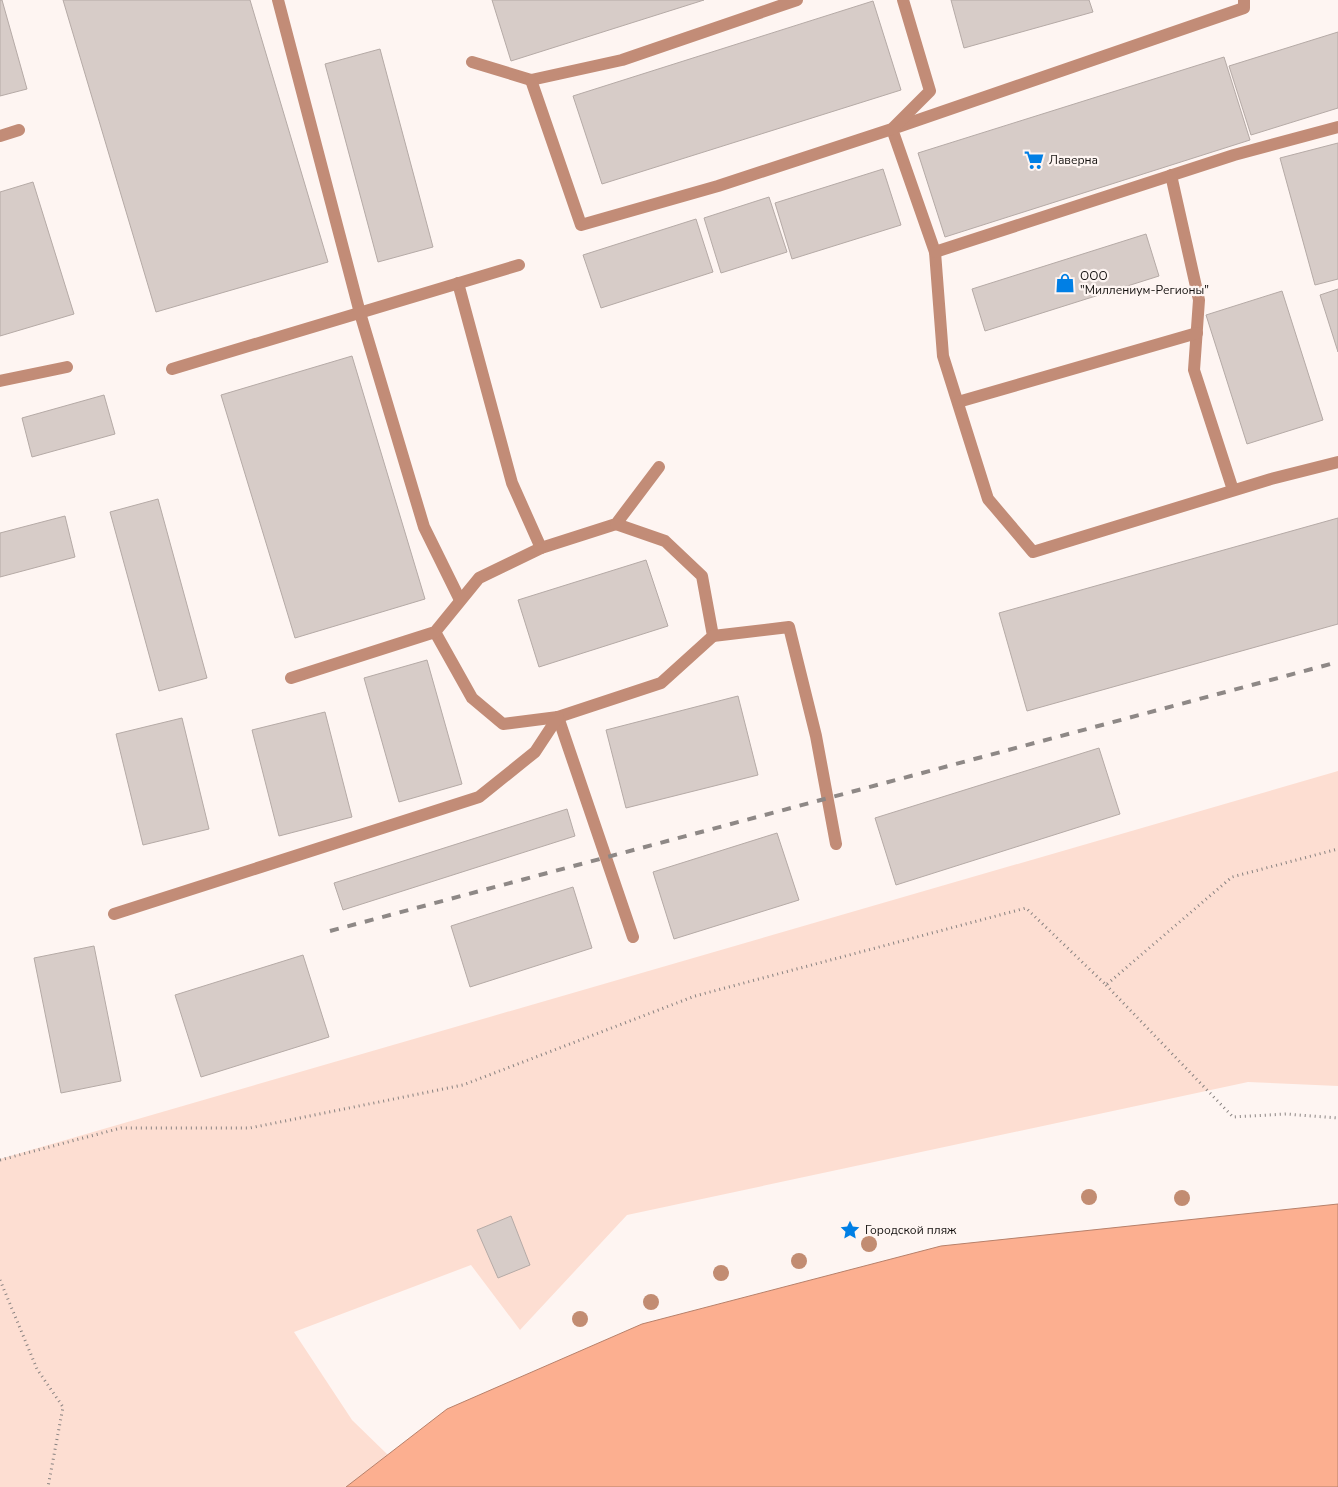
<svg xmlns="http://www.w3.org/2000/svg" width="1338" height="1487" font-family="'Nunito Sans',sans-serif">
  <rect width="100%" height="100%" fill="#fef5f2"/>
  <polygon fill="#fdded2" points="1338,771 1338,1086 1248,1082 627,1215 520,1330 471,1265 294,1332 352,1420 388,1455 346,1487 0,1487 0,1159"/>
  <polygon fill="#fcaf90" stroke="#b7806a" points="1338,1204 1338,1487 346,1487 447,1409 642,1324 941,1246"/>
  <g fill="#d7ccc8" stroke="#b5aaa6">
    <polygon points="0,0 2,0 27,89 0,96"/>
    <polygon points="63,0 250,0 328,262 156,312"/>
    <polygon points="492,0 704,0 511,61"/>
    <polygon points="951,0 1089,0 1093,12 964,48"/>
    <polygon points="873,1 901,90 602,184 573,96"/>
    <polygon points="1338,32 1338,108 1251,135 1229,66"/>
    <polygon points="380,49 433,247 378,262 325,64"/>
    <polygon points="1224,57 1250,140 945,237 918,153"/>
    <polygon points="1338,143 1338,279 1315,285 1280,158"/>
    <polygon points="883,169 901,225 792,259 775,203"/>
    <polygon points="33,182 74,314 0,336 0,192"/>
    <polygon points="769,197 787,252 721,273 704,218"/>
    <polygon points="696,219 713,272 601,308 583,255"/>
    <polygon points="1146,234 1159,276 985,331 972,289"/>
    <polygon points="1338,289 1338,352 1320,295"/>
    <polygon points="1282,291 1323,420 1247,444 1206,315"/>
    <polygon points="352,356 425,599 295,638 221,395"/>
    <polygon points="104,395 115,434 32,457 22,418"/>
    <polygon points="158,499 207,678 159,691 110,512"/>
    <polygon points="65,516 75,557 0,577 0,533"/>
    <polygon points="1338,518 1338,624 1027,711 999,613"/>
    <polygon points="646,560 668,626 539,667 518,600"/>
    <polygon points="427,660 462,784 399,802 364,678"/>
    <polygon points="738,696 758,775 626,808 606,730"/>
    <polygon points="325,712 352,817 279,836 252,730"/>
    <polygon points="182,718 209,829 143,845 116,734"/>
    <polygon points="1099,748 1120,814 896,885 875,818"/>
    <polygon points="567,809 575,836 343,910 334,883"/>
    <polygon points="777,833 799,900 674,939 653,872"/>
    <polygon points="573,887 592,948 470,987 451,926"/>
    <polygon points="94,946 121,1081 61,1093 34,958"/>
    <polygon points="303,955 329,1037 201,1077 175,995"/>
    <polygon points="511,1216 530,1265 498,1278 477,1230"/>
  </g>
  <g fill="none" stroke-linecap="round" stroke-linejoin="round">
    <g stroke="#888280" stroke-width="3" stroke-dasharray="1 4" stroke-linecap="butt">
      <polyline points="1106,985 1233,1117 1286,1114 1338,1118"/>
      <polyline points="0,1160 121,1128 250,1128 463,1085 695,996 1026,908 1106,985 1232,877 1338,849"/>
      <polyline points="0,1280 37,1369 63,1407 48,1487"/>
    </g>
    <g stroke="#c28c77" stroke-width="12">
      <polyline points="278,0 360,313 424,527 460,600"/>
      <polyline points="1244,0 1244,8 892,129 935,252 943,356 988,499 1033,552 1271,479 1338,462"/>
      <polyline points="472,62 531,80 622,60 797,0"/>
      <polyline points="531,80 581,225 718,186 892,129 930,91 903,0"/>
      <polyline points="0,136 19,130"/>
      <polyline points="1171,175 1199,300 1194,370 1233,490"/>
      <polyline points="935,252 1234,155 1338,127"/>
      <polyline points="458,283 512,483 541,548 616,524 659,467"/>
      <polyline points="172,369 519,265"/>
      <polyline points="0,381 67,367"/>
      <polyline points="958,402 1197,333"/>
      <polyline points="435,632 472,698 503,724 558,717 661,683 713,636 702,576 665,541 616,524"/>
      <polyline points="713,636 789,627 816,736 836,844"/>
      <polyline points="291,678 435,632 479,578 541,548"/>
      <polyline points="558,717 633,937"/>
      <polyline points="114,914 479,797 535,752 558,717"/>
    </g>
    <polyline stroke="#8e8886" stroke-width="4" stroke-dasharray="9 9" stroke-linecap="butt" points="330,931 1338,662"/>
  </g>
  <g fill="#c28c72">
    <circle cx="1089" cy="1197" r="8"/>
    <circle cx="1182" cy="1198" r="8"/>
    <circle cx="869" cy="1244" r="8"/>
    <circle cx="799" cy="1261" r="8"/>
    <circle cx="721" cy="1273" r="8"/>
    <circle cx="651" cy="1302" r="8"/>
    <circle cx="580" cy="1319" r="8"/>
  </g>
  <defs>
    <symbol id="supermarket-bare" viewBox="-9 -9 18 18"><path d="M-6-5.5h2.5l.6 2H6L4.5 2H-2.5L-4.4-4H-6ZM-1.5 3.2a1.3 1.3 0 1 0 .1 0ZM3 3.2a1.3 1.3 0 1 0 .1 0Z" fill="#007fe5" stroke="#fef5f2" stroke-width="2.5" paint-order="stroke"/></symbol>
    <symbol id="shop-bare" viewBox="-9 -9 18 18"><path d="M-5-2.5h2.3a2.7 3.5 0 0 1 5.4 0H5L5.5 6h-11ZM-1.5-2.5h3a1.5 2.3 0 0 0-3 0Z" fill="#007fe5" stroke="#fef5f2" stroke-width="2.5" paint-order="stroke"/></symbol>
    <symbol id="sight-bare" viewBox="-9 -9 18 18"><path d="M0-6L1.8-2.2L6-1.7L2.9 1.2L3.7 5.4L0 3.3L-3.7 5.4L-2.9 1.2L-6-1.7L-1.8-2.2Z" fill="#007fe5" stroke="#fef5f2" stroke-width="2.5" paint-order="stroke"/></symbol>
  </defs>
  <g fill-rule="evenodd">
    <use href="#supermarket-bare" x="1020" y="146" width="28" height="28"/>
    <use href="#shop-bare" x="1051" y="269" width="28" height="28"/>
    <use href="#sight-bare" x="836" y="1216" width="28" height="28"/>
  </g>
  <g text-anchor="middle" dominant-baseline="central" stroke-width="4.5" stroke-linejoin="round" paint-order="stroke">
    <g font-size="12" fill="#151210" stroke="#fef5f2" text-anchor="start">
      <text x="1049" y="160">Лаверна</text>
      <text x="1080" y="276">ООО<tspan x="1080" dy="14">"Миллениум-Регионы"</tspan></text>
      <text x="865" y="1230">Городской пляж</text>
    </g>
  </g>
</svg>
